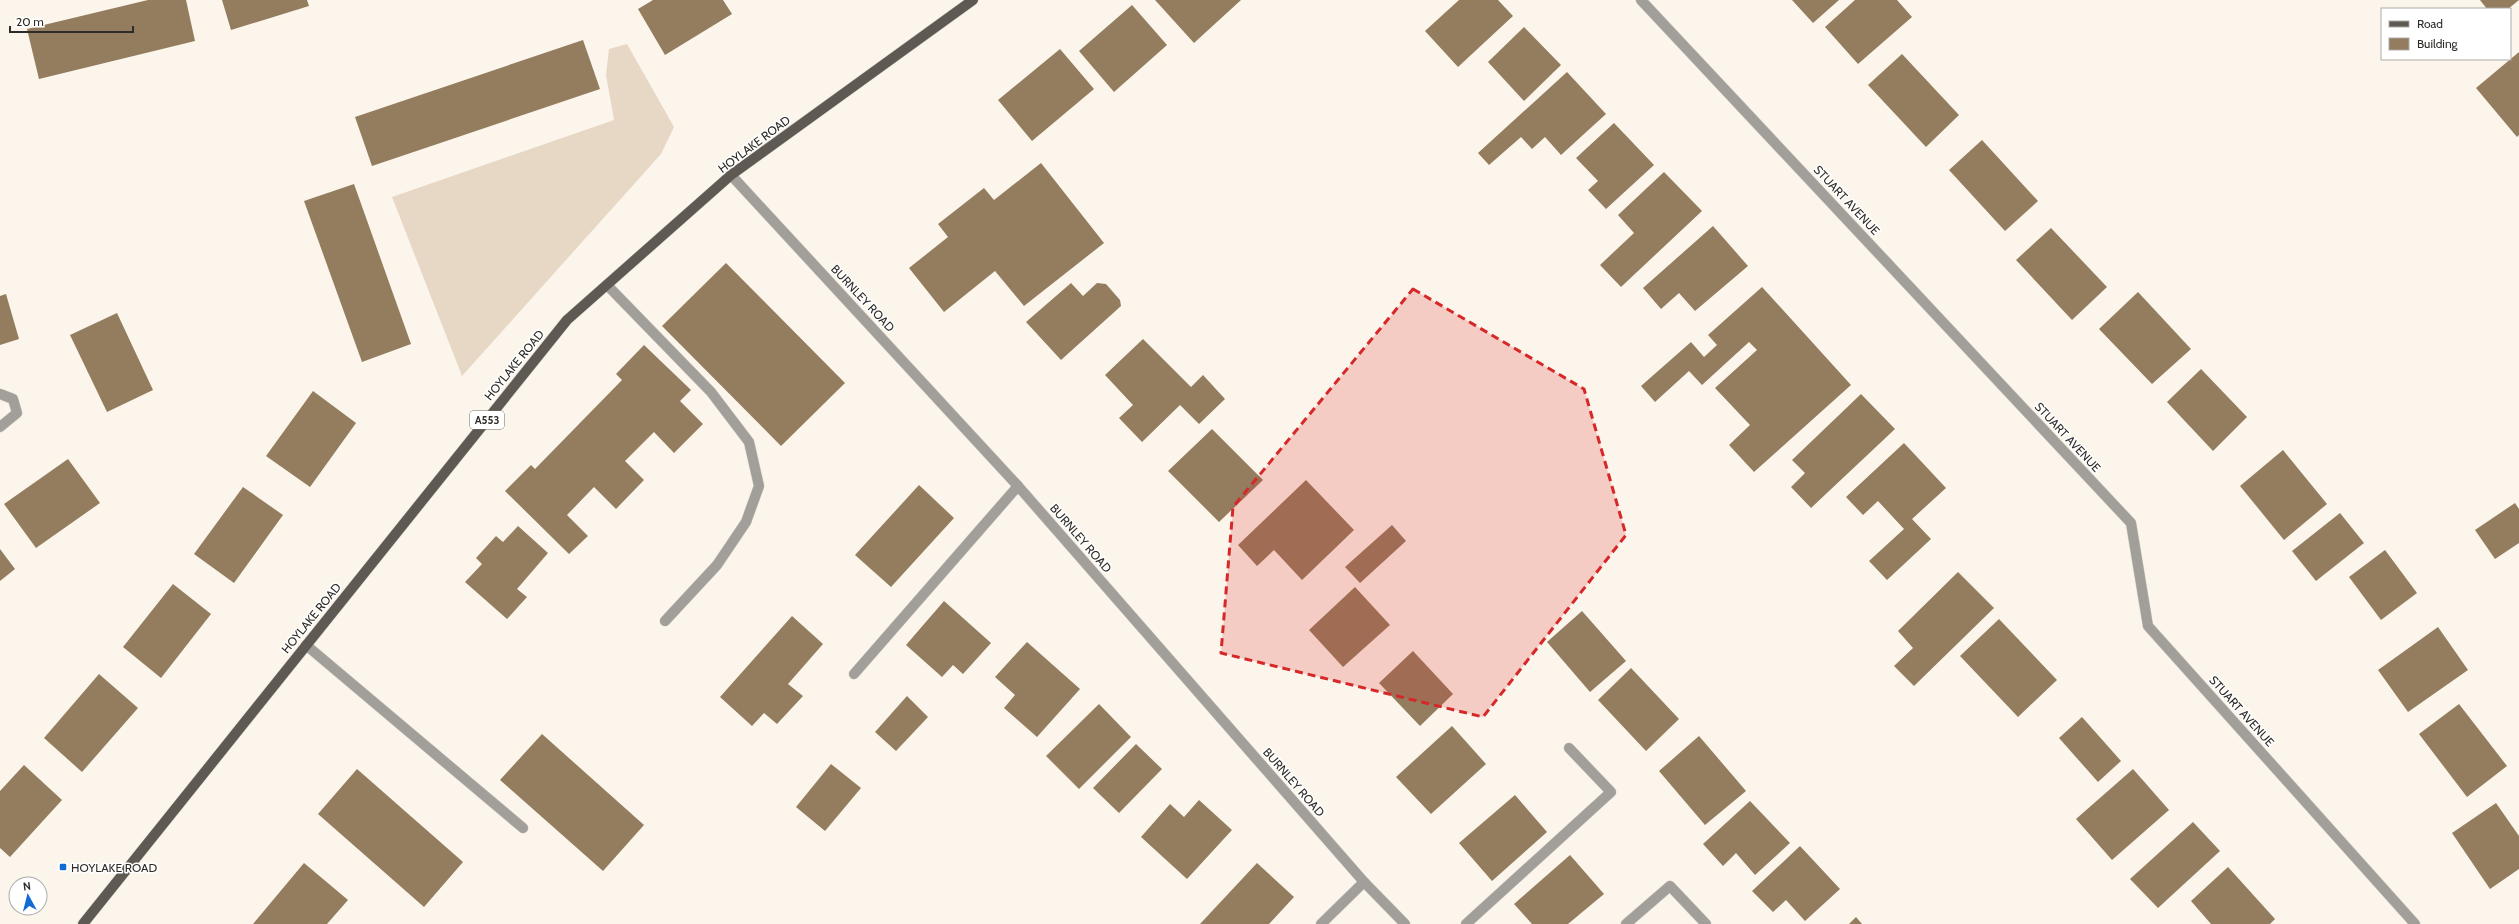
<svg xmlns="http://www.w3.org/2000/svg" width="2519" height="924" font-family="Cabin,sans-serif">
  <rect width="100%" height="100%" fill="#fcf5eb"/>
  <polygon fill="#e6d8c4" points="627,44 674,127 661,154 462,376 392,197 614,120 606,75 609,49"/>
  <g fill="#937d5e">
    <polygon points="148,0 186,0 195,41 39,79 27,29"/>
    <polygon points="222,0 307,0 309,6 231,30"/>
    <polygon points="653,0 723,0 732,14 665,55 638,9"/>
    <polygon points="1155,0 1241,0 1194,43"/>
    <polygon points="1459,0 1498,0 1513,16 1458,67 1425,31"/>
    <polygon points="1792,0 1839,0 1813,23"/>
    <polygon points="1855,0 1897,0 1912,17 1858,64 1825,27"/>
    <polygon points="2480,0 2519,0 2508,9 2487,9"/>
    <polygon points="1132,5 1167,45 1114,92 1079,51"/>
    <polygon points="1524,27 1561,65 1524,101 1488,62"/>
    <polygon points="583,40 600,89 372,166 355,117"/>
    <polygon points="1060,49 1094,89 1032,141 998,100"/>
    <polygon points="2519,52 2519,135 2517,137 2476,88"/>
    <polygon points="1902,54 1959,115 1926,147 1868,85"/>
    <polygon points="1567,72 1606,114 1561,155 1545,137 1532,149 1521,137 1489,165 1478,153"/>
    <polygon points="1614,123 1654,165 1606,209 1588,190 1598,181 1576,158"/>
    <polygon points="1982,140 2038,201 2005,231 1949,170"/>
    <polygon points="1041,163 1104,243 1024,306 995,271 944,312 909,268 948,237 938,224 984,188 994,200"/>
    <polygon points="1664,172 1702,211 1621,287 1600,265 1634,233 1618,215"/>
    <polygon points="354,184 411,344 362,362 304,201"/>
    <polygon points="1713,226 1748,266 1695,311 1679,293 1661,309 1643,288"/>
    <polygon points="2051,228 2107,287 2072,320 2016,260"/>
    <polygon points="726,263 845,383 781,446 662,326"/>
    <polygon points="1071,283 1083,296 1097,283 1106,284 1120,300 1121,306 1061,360 1026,322"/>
    <polygon points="1762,287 1851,385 1754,472 1729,445 1750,425 1715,388 1757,350 1749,342 1702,385 1689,371 1655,402 1641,386 1691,342 1704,357 1717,345 1708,335"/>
    <polygon points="2138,292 2191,349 2152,384 2099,329"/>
    <polygon points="6,294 19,339 0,345 0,296"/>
    <polygon points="117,313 153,390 107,412 70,335"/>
    <polygon points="1143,339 1191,387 1203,375 1225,399 1199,424 1180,405 1142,442 1119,418 1133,405 1105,375"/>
    <polygon points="644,345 691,390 680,401 703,424 674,453 654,432 625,461 644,480 616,509 594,487 567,515 588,536 569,554 505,491 531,465 535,469 622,380 616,374"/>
    <polygon points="2201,369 2247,417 2213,451 2167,402"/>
    <polygon points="313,391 356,423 310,487 266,456"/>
    <polygon points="1861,394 1895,429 1811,508 1791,487 1805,473 1792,460"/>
    <polygon points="1212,429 1263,480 1219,522 1168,471"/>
    <polygon points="1904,443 1946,488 1912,519 1931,539 1887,580 1869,561 1904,529 1878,501 1863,515 1846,497"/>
    <polygon points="2283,450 2327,504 2284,540 2240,486"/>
    <polygon points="68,459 100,503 36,548 4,504"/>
    <polygon points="1306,480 1354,530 1302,580 1274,550 1257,566 1238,545"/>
    <polygon points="919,485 954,518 891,587 855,555"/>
    <polygon points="243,487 283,515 234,583 194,554"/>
    <polygon points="2515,503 2519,509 2519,543 2495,559 2475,530"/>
    <polygon points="2340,513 2364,543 2316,581 2292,551"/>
    <polygon points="1392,525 1406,541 1360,583 1345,567"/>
    <polygon points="518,526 548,553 517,589 527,597 507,619 465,582 482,564 476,558 496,536 503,542"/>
    <polygon points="0,549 15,569 0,581"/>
    <polygon points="2385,550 2417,593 2381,620 2349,577"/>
    <polygon points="1958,572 1994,608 1914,686 1894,666 1913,648 1898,631"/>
    <polygon points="173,584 211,614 161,678 123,647"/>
    <polygon points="1355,587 1390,625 1343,667 1309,630"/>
    <polygon points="944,601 991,643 963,674 953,665 942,677 906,645"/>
    <polygon points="1582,611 1626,661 1590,692 1547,642"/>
    <polygon points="792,616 823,644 788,684 803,696 777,724 764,713 752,726 720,697"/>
    <polygon points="1999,619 2057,680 2018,717 1960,656"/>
    <polygon points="2438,627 2468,670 2408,712 2378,670"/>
    <polygon points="1027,642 1080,689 1037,737 1004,708 1015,695 995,677"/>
    <polygon points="1413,651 1453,694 1420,726 1379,683"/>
    <polygon points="1631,668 1679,719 1646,751 1598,700"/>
    <polygon points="99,674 138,708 82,772 44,738"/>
    <polygon points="907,696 928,717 896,751 875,732"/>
    <polygon points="1099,704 1131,737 1079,789 1046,756"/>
    <polygon points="2459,704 2507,766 2467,797 2419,734"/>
    <polygon points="2082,717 2121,761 2098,782 2059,738"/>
    <polygon points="1452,726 1486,764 1431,814 1396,777"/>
    <polygon points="542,734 644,825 603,871 500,780"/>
    <polygon points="1699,736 1746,791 1705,825 1659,771"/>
    <polygon points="1136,744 1162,769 1119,813 1093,788"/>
    <polygon points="831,764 861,788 825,831 796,807"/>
    <polygon points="24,765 62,800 10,857 0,848 0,791"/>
    <polygon points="357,769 463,862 424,907 318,814"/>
    <polygon points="2133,769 2169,810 2112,860 2076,819"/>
    <polygon points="1515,795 1547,832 1492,881 1459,843"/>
    <polygon points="1199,800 1232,830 1187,879 1141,837 1170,804 1184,817"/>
    <polygon points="1750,801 1790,843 1755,875 1736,853 1723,866 1703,844"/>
    <polygon points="2496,803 2519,836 2519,869 2490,889 2452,833"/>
    <polygon points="2193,822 2220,851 2158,908 2130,879"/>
    <polygon points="1800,846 1840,889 1805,921 1786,900 1773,912 1752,891"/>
    <polygon points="1570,855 1604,894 1568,924 1532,924 1514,904"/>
    <polygon points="304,863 348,900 327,924 253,924"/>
    <polygon points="1257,863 1294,897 1269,924 1200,924"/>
    <polygon points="2228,867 2275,919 2270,924 2211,924 2191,901"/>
    <polygon points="1856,917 1862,924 1849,924"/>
  </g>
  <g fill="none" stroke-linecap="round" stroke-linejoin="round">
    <defs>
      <g id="lane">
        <polyline points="607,285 711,392 749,442 759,486 746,522 717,565 665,621"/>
        <polyline points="0,394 13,399 17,413 0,427"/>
        <polyline points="306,645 523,828"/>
        <polyline points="854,674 1018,486"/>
        <polyline points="1466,924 1611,792 1569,748"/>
        <polyline points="1626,924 1670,886 1706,924"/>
      </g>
      <g id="street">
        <polyline points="1641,0 2131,523 2148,626 2415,924"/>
        <polyline points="731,175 1018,486 1364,882 1405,924"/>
        <polyline points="1321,924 1364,882"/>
      </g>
      <polyline id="primary" points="83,924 567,320 731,175 973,0"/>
    </defs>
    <use href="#lane" stroke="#d7d1c8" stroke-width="11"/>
    <use href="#street" stroke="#d7d1c8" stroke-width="11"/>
    <use href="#primary" stroke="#d7d1c8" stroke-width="11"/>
    <use href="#lane" stroke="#a29f9b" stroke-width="10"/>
    <use href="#street" stroke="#a29f9b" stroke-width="10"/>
    <use href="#primary" stroke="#5e5952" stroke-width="10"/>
  </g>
  <path fill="#d62828" fill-opacity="0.2" stroke="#d62828" stroke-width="3" stroke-dasharray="8 5" stroke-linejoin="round" d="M1413,289L1584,389L1626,535L1483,717L1221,653L1233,507Z"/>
  <rect fill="#126ad3" stroke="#fff" stroke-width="1.5" x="59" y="863" width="8" height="8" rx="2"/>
  <g text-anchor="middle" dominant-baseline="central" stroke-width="3" stroke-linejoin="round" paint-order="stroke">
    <rect fill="#fff" stroke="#6d6b68" stroke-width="1" x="470" y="411" width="34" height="18" rx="3"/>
    <g font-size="11" font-weight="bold" fill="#2e2c28">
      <text x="487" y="420">A553</text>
    </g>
    <g font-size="12" fill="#2e2c28" stroke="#fff">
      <text transform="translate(754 144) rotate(-37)">HOYLAKE ROAD</text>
      <text transform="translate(1847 200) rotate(47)">STUART AVENUE</text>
      <text transform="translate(863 298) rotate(47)">BURNLEY ROAD</text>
      <text transform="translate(514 365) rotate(-51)">HOYLAKE ROAD</text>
      <text transform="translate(2068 437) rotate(47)">STUART AVENUE</text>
      <text transform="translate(1081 538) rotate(49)">BURNLEY ROAD</text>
      <text transform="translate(311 618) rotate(-51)">HOYLAKE ROAD</text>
      <text transform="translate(2242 711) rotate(48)">STUART AVENUE</text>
      <text transform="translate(1294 782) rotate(49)">BURNLEY ROAD</text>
    </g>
    <g font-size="12" fill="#2e2c28" stroke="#fff" text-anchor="start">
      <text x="71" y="867">HOYLAKE ROAD</text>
    </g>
  </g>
  <rect x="2381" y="8" width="130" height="52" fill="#ffffff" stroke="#ababa9"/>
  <rect x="2389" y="21" width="20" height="6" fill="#5e5952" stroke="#ababa9"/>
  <text x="2417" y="28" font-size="12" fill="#2e2c28">Road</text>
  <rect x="2389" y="38" width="20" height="12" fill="#937d5e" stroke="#ababa9"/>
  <text x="2417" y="48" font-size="12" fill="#2e2c28">Building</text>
  <g transform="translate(28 896) rotate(353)"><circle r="19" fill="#ffffff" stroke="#ababa9"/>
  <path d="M0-3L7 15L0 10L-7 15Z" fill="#126ad3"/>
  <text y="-6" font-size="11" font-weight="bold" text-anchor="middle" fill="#2e2c28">N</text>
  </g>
  <path d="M10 26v6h123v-6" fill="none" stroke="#2e2c28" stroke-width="2"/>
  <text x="16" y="26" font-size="12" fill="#2e2c28" stroke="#ffffff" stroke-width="3" paint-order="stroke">20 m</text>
</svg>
